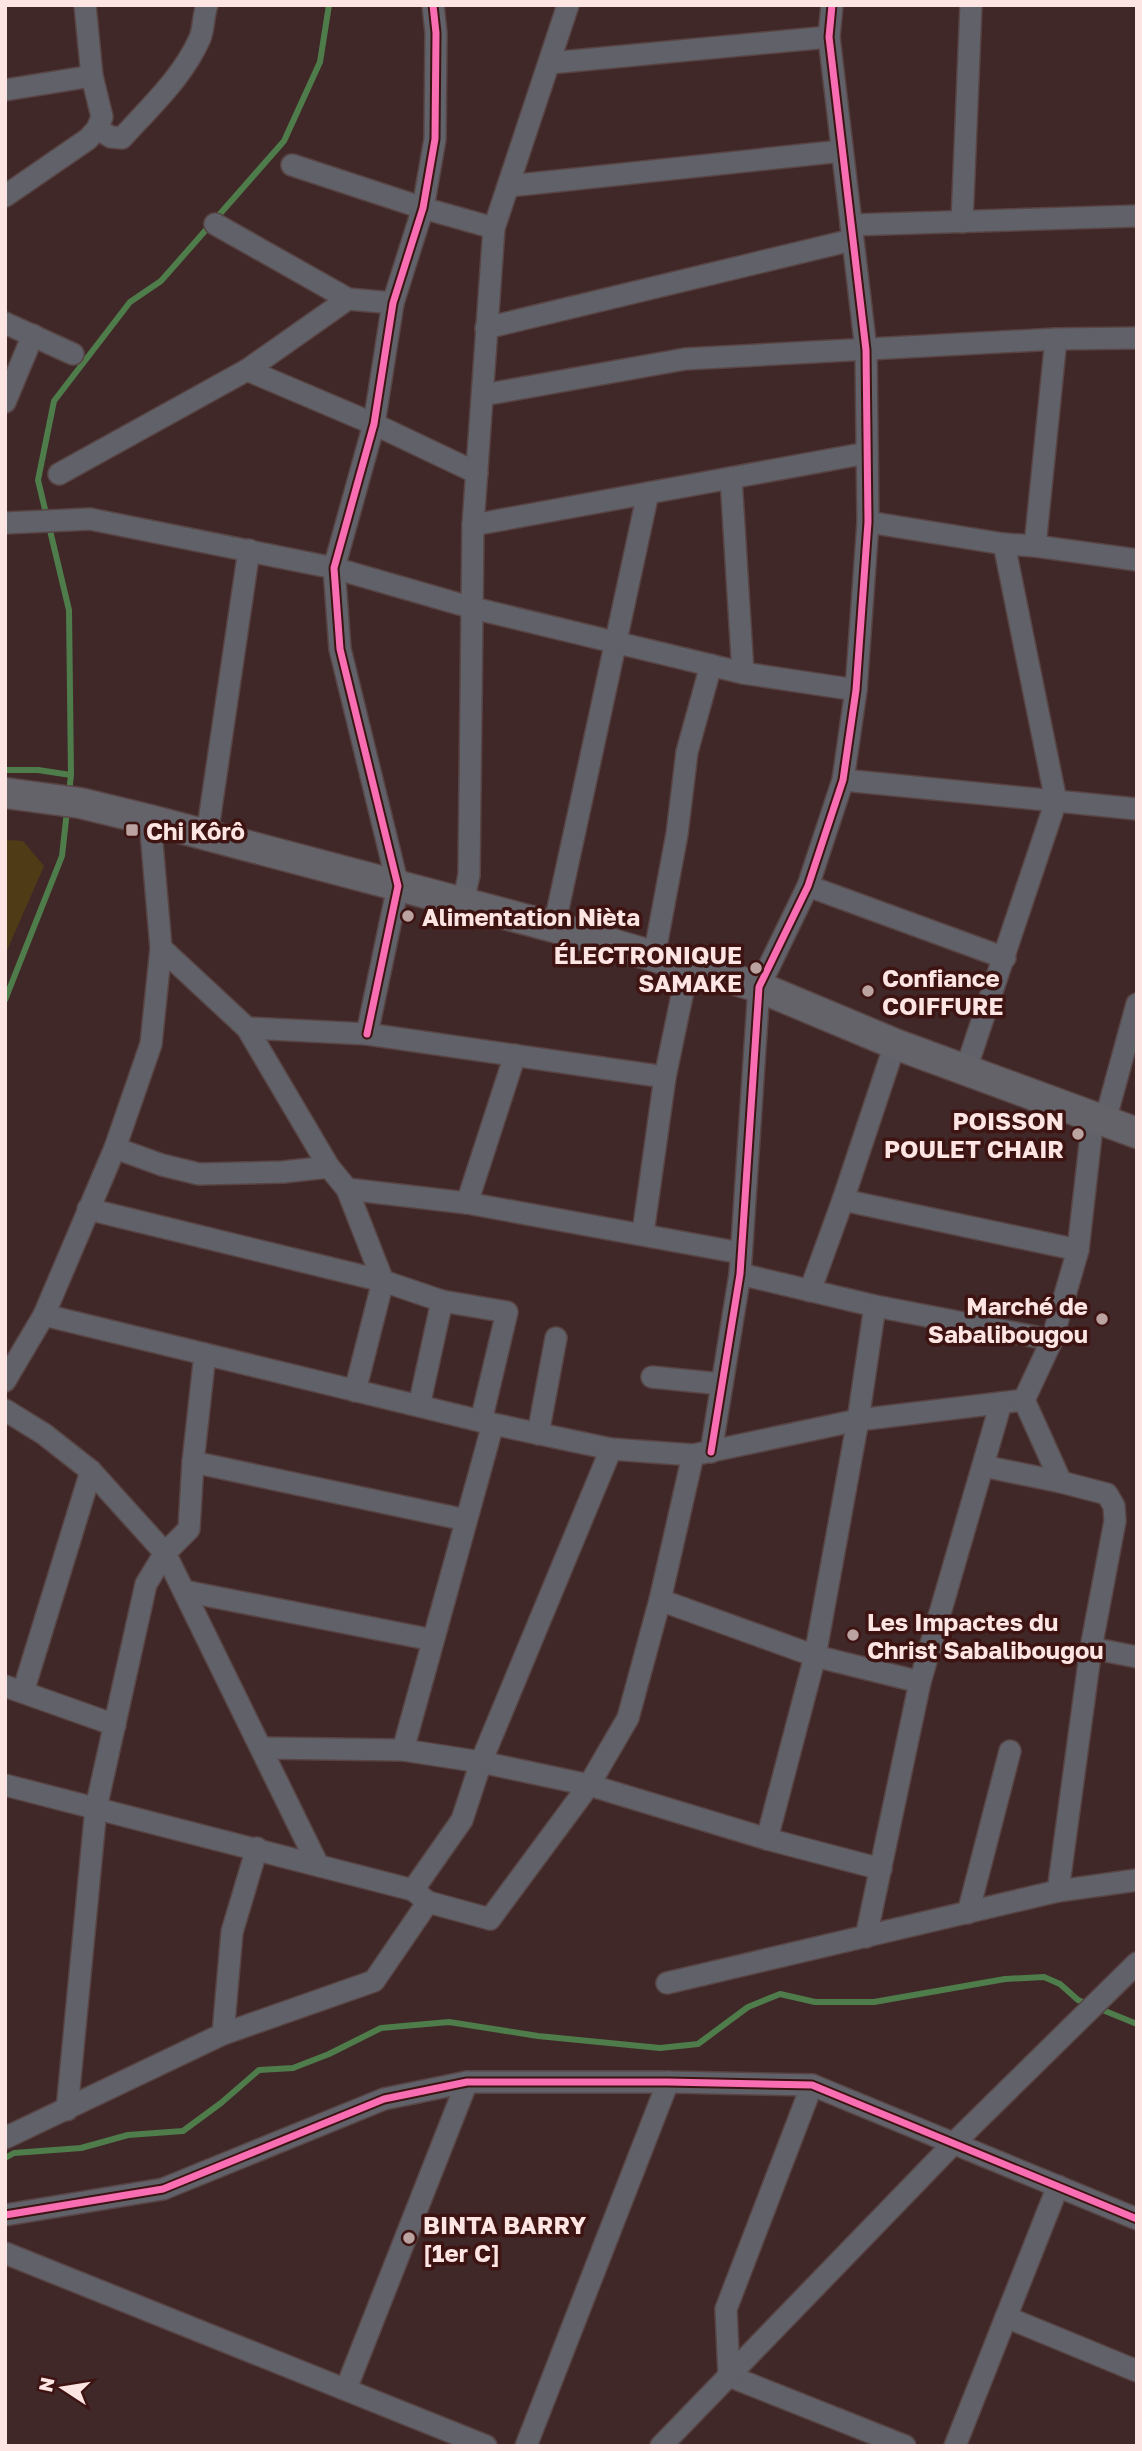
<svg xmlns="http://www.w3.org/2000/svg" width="1142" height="2451" font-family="'Golos Text',sans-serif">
  <rect width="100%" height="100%" fill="#402828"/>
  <polygon fill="#503b17" points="5,840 23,841 44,866 5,955"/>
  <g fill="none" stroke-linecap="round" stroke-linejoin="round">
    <g stroke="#4e7c4a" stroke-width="6">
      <polyline points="5,770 38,770 71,775"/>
      <polyline points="69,793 71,775 69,610 38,480 54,401 130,302 161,281 284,141 320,62 329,5"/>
      <polyline points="5,1000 62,856 67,811"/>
      <polyline points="5,2158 14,2153 81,2148 128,2135 183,2131 221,2103 259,2070 293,2068 329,2054 381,2028 449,2022 538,2036 660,2048 698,2044 748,2007 780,1994 815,2002 874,2002 1005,1979 1044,1977 1060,1984 1078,2000 1137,2024"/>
    </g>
    <defs>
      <g id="street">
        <polyline points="550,63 829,37"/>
        <polyline points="5,90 92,76"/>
        <path d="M97,129L111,137L122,138C150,107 183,77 200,38C204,28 203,16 207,5"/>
        <polyline points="292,165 423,208 494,228"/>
        <polyline points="509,186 842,151"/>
        <polyline points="5,196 88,139 97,129 102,117 92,76 85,5"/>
        <polyline points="962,222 971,5"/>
        <polyline points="215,224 348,299 393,303"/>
        <polyline points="851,225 1137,216"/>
        <polyline points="5,323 73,354"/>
        <polyline points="486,328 852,240"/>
        <polyline points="247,370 374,424 477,473"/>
        <polyline points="483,395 685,359 1056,339 1137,338"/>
        <polyline points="5,402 33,335"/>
        <polyline points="59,474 247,370 348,299"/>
        <polyline points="731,478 743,673"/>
        <polyline points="868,522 1004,544 1035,546 1137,560"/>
        <polyline points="5,523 90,519 334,568 473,608 743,673 856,690"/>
        <polyline points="473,525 867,453"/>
        <polyline points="1035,546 1056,339"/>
        <polyline points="843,780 1137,809"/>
        <polyline points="150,820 161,948 247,1028 329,1167 347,1189 383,1281 355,1391"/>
        <polyline points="207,835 249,550"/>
        <polyline points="808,886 1005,958"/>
        <polyline points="463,903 469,875 473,525 494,228 568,5"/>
        <polyline points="554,927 648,493"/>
        <polyline points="654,957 677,834 687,752 711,665"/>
        <polyline points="247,1028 367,1034 665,1077"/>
        <polyline points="367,1034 398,886 340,649 334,568 374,424 393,303 423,208 435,139 436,33 433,5"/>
        <polyline points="966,1069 1056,801 1004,544"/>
        <polyline points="1105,1121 1137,1004"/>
        <polyline points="115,1148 162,1165 199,1174 283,1172 329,1167"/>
        <polyline points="347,1189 467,1203 741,1253"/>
        <polyline points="843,1200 1078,1250"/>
        <polyline points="467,1203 515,1055"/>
        <polyline points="88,1209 383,1281 442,1301 507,1312 481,1421"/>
        <polyline points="643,1233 665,1077 688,967"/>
        <polyline points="740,1274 875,1306 1052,1340"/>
        <polyline points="810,1291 843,1200 895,1044"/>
        <polyline points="44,1315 493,1424 611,1449 693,1455 858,1420 1024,1400"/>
        <polyline points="652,1377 722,1384"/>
        <polyline points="5,1381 44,1315 115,1148 151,1044 161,948"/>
        <polyline points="419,1406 442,1301"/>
        <polyline points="5,1410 44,1434 91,1471 165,1553 318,1865"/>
        <polyline points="538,1434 556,1338"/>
        <polyline points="711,1452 740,1274 759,987 808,886 843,780 856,690 868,522 866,350 829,37 832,5"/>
        <polyline points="193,1462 466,1520"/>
        <polyline points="1061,1482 1024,1400 1052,1340 1078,1250 1093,1118"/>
        <polyline points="184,1591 433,1640"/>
        <polyline points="660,1600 815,1656 858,1420 875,1306"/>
        <polyline points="1091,1648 1137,1657"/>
        <polyline points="5,1686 115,1725"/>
        <polyline points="23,1692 91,1471"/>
        <polyline points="261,1748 403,1750 481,1762 589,1785 767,1839 881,1869"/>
        <polyline points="403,1750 493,1424"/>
        <polyline points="5,1785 413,1890 428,1902 490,1919 589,1785 628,1718 660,1600 693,1455"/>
        <polyline points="767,1839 815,1656 920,1682"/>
        <polyline points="413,1890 462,1820 481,1762 611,1449"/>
        <polyline points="1058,1891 1137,1880"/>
        <polyline points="968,1913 1010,1751"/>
        <polyline points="866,1937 920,1682 1001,1403"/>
        <polyline points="667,1983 1058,1891 1091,1648 1115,1521 1114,1506 1107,1494 1061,1482 983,1466"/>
        <polyline points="223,2034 232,1932 257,1848"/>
        <polyline points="812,2085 726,2309 729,2376 905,2446"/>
        <polyline points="67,2110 96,1808 146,1584 165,1553 189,1529 193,1462 205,1354"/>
        <polyline points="5,2138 223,2034 374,1981 428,1902"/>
        <polyline points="5,2215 163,2189 384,2099 467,2082 668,2082 812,2085 1137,2219"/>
        <polyline points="5,2253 486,2446"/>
        <polyline points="1006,2317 1137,2371"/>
        <polyline points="346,2389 467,2082"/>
        <polyline points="526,2446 668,2082"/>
        <polyline points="661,2446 954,2143 1137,1963"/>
        <polyline points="955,2446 1058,2186"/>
      </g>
      <polyline id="secondary" points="5,793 80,803 150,820 554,927 759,987 895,1044 1137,1133"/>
    </defs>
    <use href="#street" stroke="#584444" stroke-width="24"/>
    <use href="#secondary" stroke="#584444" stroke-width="33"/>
    <use href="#street" stroke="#606169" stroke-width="21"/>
    <use href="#secondary" stroke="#65636a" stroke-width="30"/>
    <defs>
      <g id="cycleway">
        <polyline points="367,1034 398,886 340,649 334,568 374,424 393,303 423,208 435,139 436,33 433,5"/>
        <polyline points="711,1452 740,1274 759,987 808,886 843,780 856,690 868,522 866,350 829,37 832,5"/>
        <polyline points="5,2215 163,2189 384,2099 467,2082 668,2082 812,2085 1137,2219"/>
      </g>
    </defs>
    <use href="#cycleway" stroke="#3e1413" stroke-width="11"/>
    <use href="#cycleway" stroke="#f96db3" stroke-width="7"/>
  </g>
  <g fill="#bba3a2" stroke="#3e1413" stroke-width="2.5">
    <rect x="125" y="823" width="14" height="14" rx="3.5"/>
    <circle cx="408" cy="916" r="7"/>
    <circle cx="756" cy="968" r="7"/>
    <circle cx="868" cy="991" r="7"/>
    <circle cx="1078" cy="1134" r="7"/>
    <circle cx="1102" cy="1319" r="7"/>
    <circle cx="853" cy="1635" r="7"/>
    <circle cx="409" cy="2238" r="7"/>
  </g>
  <g text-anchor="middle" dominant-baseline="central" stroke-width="7" stroke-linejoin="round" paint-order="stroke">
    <g font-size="24" font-weight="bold" fill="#fde5e3" stroke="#3e1413" text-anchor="start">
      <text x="146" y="830">Chi Kôrô</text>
      <text x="422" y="916">Alimentation Nièta</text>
      <text x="742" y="954" text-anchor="end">ÉLECTRONIQUE<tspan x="742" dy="28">SAMAKE</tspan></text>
      <text x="882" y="977">Confiance<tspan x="882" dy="28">COIFFURE</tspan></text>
      <text x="1064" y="1120" text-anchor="end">POISSON<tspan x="1064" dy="28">POULET CHAIR</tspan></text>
      <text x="1088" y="1305" text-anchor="end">Marché de<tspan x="1088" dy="28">Sabalibougou</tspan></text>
      <text x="867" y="1621">Les Impactes du<tspan x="867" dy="28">Christ Sabalibougou</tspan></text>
      <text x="423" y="2224">BINTA BARRY<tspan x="423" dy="28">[1er C]</tspan></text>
    </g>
  </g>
  <rect width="1142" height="2451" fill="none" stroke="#fde5e3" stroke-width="14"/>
  <g transform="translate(63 2388) rotate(282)" stroke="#3e1413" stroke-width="5" paint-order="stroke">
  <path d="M0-5L12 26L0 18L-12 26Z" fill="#fde5e3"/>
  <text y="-10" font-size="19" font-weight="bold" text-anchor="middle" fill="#fde5e3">N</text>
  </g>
</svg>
